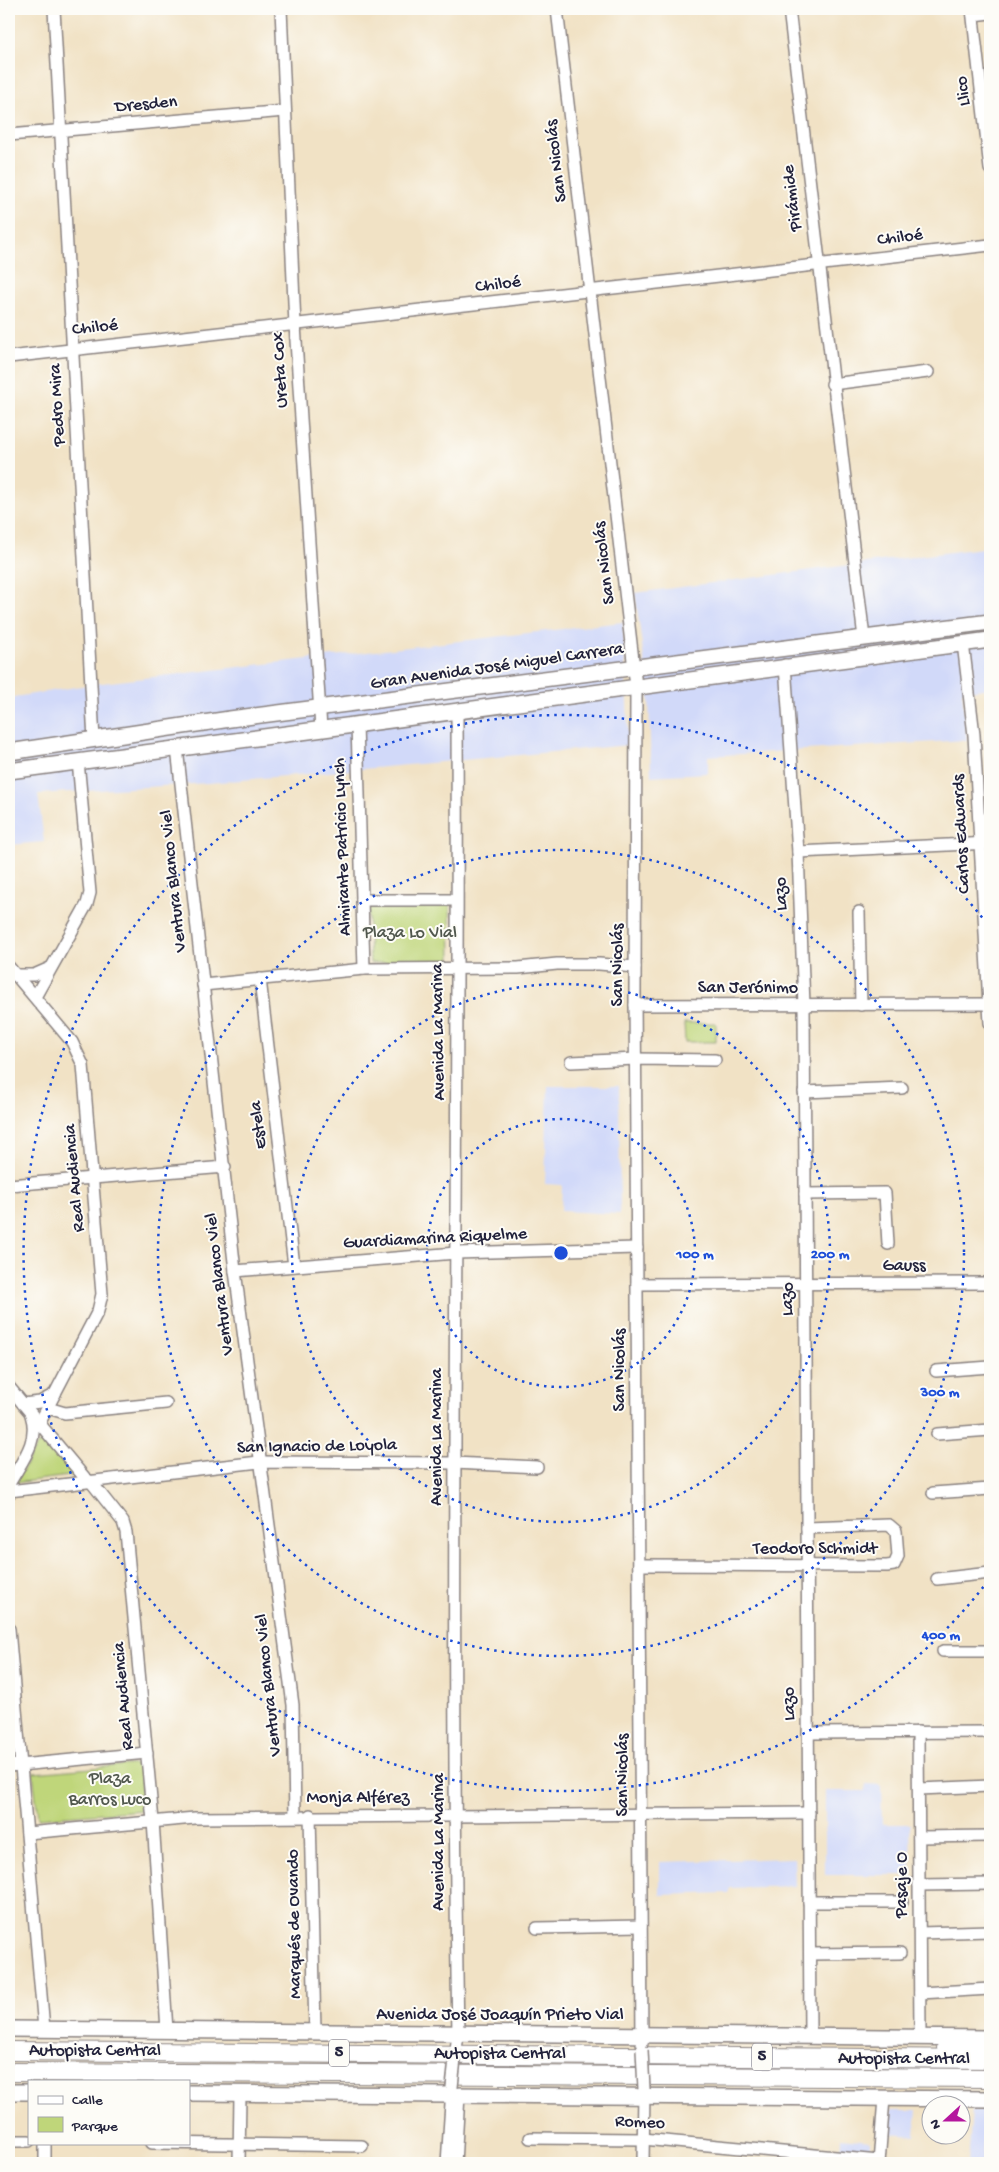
<svg xmlns="http://www.w3.org/2000/svg" width="999" height="2172" font-family="'Gochi Hand',sans-serif">
  <rect width="100%" height="100%" fill="#fdfcf7"/>
  <filter id="ink" filterUnits="userSpaceOnUse"><feTurbulence type="fractalNoise" baseFrequency=".02" numOctaves="2"/><feDisplacementMap in="SourceGraphic" scale="10" xChannelSelector="R" yChannelSelector="G"/><feConvolveMatrix kernelMatrix="1 2 1 2 8 2 1 2 1" color-interpolation-filters="sRGB"/></filter>
  <filter id="wash" filterUnits="userSpaceOnUse"><feTurbulence type="fractalNoise" baseFrequency=".0096" numOctaves="4" result="noise"/><feDisplacementMap in="SourceGraphic" scale="20" xChannelSelector="R" yChannelSelector="G"/><feGaussianBlur stdDeviation="1.12" result="paint"/><feColorMatrix in="noise" values="0 0 0 0 0 0 0 0 0 0 0 0 0 0 0 0 0 1.4 0 .05"/><feComposite in="paint" operator="in"/></filter>
  <g filter="url(#wash)">
    <rect width="100%" height="100%" fill="#f1e2c5"/>
    <g fill="#d1d9f9">
      <polygon points="990,547 990,688 962,692 967,740 708,756 708,773 651,776 649,696 635,593"/>
      <polygon points="623,622 629,745 208,783 38,794 44,842 9,845 9,698 94,684"/>
      <polygon points="548,1086 619,1086 620,1214 561,1211 562,1185 545,1184"/>
      <polygon points="866,1784 881,1785 882,1824 910,1824 911,1875 825,1875 825,1791 865,1791"/>
      <polygon points="794,1858 795,1886 730,1888 728,1893 660,1895 660,1862"/>
      <polygon points="891,2110 917,2110 915,2136 889,2134"/>
      <polygon points="972,2111 985,2111 982,2163 968,2163"/>
      <polygon points="841,2138 870,2141 869,2156 840,2153"/>
    </g>
    <g fill="#bfd67a" stroke="#707c5a">
      <polygon points="450,903 451,961 370,963 368,904"/>
      <polygon points="684,1023 716,1023 716,1042 685,1042"/>
      <polygon points="46,1441 76,1475 15,1483 38,1444"/>
      <polygon points="139,1764 143,1810 38,1818 33,1773"/>
    </g>
  </g>
  <g filter="url(#ink)">
    <g fill="none" stroke-linecap="round" stroke-linejoin="round">
      <defs>
        <g id="minor">
          <polyline points="54,9 94,740"/>
          <polyline points="281,9 295,325 321,729"/>
          <polyline points="557,9 636,686 635,994 642,2043"/>
          <polyline points="789,9 864,638"/>
          <polyline points="972,9 990,169"/>
          <polyline points="973,15 990,13"/>
          <polyline points="9,135 285,111"/>
          <polyline points="9,357 990,245"/>
          <polyline points="832,384 928,372"/>
          <polyline points="963,643 974,735 990,1023"/>
          <polyline points="785,665 798,852 804,1005 810,2036"/>
          <polyline points="357,724 364,969"/>
          <polyline points="177,748 235,1271 293,1705 295,1815"/>
          <polyline points="798,852 990,843"/>
          <polyline points="362,900 456,900"/>
          <polyline points="859,912 861,1005"/>
          <polyline points="9,967 72,1042 83,1065 102,1294 98,1311 39,1424"/>
          <polyline points="13,975 34,975 50,968"/>
          <polyline points="260,979 294,1266"/>
          <polyline points="203,985 364,969 518,968 557,964 599,964 635,967"/>
          <polyline points="35,997 87,904 90,893 78,761"/>
          <polyline points="635,1005 990,1004"/>
          <polyline points="571,1062 636,1059 715,1060"/>
          <polyline points="804,1092 902,1088"/>
          <polyline points="9,1185 225,1167"/>
          <polyline points="805,1194 885,1193 888,1244"/>
          <polyline points="235,1271 456,1253 637,1248"/>
          <polyline points="637,1284 990,1283"/>
          <polyline points="936,1371 990,1367"/>
          <polyline points="9,1387 85,1478 92,1483 123,1522 126,1532 153,1821 167,2030"/>
          <polyline points="23,1404 40,1402 55,1394"/>
          <polyline points="48,1408 65,1413 166,1403"/>
          <polyline points="937,1434 990,1430"/>
          <path d="M9,1484C21,1462 40,1441 31,1415"/>
          <polyline points="9,1491 259,1462 454,1463 537,1467"/>
          <polyline points="933,1493 990,1489"/>
          <polyline points="639,1565 887,1566 894,1565 898,1556 896,1531 889,1525 807,1528"/>
          <polyline points="937,1579 990,1573"/>
          <polyline points="9,1629 44,2029"/>
          <polyline points="943,1651 990,1651"/>
          <polyline points="918,1732 920,2037"/>
          <polyline points="808,1733 990,1732"/>
          <polyline points="9,1766 147,1753"/>
          <polyline points="919,1789 990,1786"/>
          <polyline points="310,1815 315,2032"/>
          <polyline points="27,1833 195,1818 809,1813"/>
          <polyline points="919,1837 990,1836"/>
          <polyline points="919,1885 990,1884"/>
          <polyline points="809,1902 902,1902"/>
          <polyline points="537,1928 641,1926"/>
          <polyline points="920,1933 990,1931"/>
          <polyline points="810,1954 900,1953"/>
          <polyline points="920,1993 990,1989"/>
          <path d="M456,2050L458,2034C450,1592 459,1151 457,710"/>
          <polyline points="530,2138 643,2139 879,2161"/>
          <polyline points="9,2141 29,2141"/>
          <polyline points="45,2143 45,2163"/>
          <polyline points="152,2143 362,2146"/>
          <polyline points="239,2163 240,2094"/>
          <polyline points="447,2163 452,2089"/>
          <polyline points="455,2163 459,2095"/>
          <polyline points="643,2163 644,2090"/>
          <polyline points="879,2163 884,2098"/>
        </g>
        <g id="major">
          <polyline points="9,752 230,719 990,622"/>
          <polyline points="9,771 990,640"/>
          <polyline points="9,2029 990,2038"/>
          <polyline points="9,2092 29,2092"/>
          <polyline points="189,2093 990,2099"/>
        </g>
        <g id="highway">
          <polyline points="946,2048 990,2047"/>
          <polyline points="9,2051 990,2059"/>
          <polyline points="9,2072 990,2078"/>
        </g>
      </defs>
      <use href="#minor" stroke="#8a8280" stroke-width="14"/>
      <use href="#major" stroke="#8a8280" stroke-width="18"/>
      <use href="#highway" stroke="#8a8280" stroke-width="20"/>
      <use href="#minor" stroke="#fff" stroke-width="11"/>
      <use href="#major" stroke="#fff" stroke-width="15"/>
      <use href="#highway" stroke="#fff" stroke-width="18"/>
      <defs>
        <g id="minor-bridge">
          <polyline points="642,2050 644,2089"/>
          <polyline points="452,2087 456,2050"/>
        </g>
      </defs>
      <use href="#minor-bridge" stroke="#8a8280" stroke-width="14" stroke-linecap="butt"/>
      <use href="#minor-bridge" stroke="#fff" stroke-width="11"/>
    </g>
  </g>
  <g fill="none" stroke="#1d4ed8" stroke-width="2.5" stroke-dasharray="2.5 5">
    <circle cx="561" cy="1253" r="134"/>
    <circle cx="561" cy="1253" r="269"/>
    <circle cx="561" cy="1253" r="403"/>
    <path d="M988 1581A538 538 0 1 1 988 925"/>
  </g>
  <g text-anchor="middle" dominant-baseline="central" stroke-width="4" stroke-linejoin="round" paint-order="stroke">
    <g fill="#fdfcf7" stroke="#646373" stroke-width="1">
      <rect x="329" y="2039.5" width="20" height="27" rx="4"/>
      <rect x="752" y="2043.5" width="20" height="27" rx="4"/>
    </g>
    <g font-size="16" font-weight="bold" fill="#22223b">
      <text x="339" y="2053">5</text>
      <text x="762" y="2057">5</text>
    </g>
    <g font-size="18" fill="#22223b" stroke="#fdfcf7">
      <text transform="translate(964 91) rotate(-97)">Llico</text>
      <text transform="translate(146 105) rotate(-5)">Dresden</text>
      <text transform="translate(557 161) rotate(-97)">San Nicolás</text>
      <text transform="translate(793 198) rotate(-97)">Pirámide</text>
      <text transform="translate(900 238) rotate(-7)">Chiloé</text>
      <text transform="translate(498 285) rotate(-7)">Chiloé</text>
      <text transform="translate(95 328) rotate(-6)">Chiloé</text>
      <text transform="translate(281 370) rotate(-93)">Ureta Cox</text>
      <text transform="translate(58 405) rotate(-93)">Pedro Mira</text>
      <text transform="translate(605 563) rotate(-97)">San Nicolás</text>
      <text transform="translate(497 667) rotate(-8)">Gran Avenida José Miguel Carrera</text>
      <text transform="translate(962 834) rotate(-93)">Carlos Edwards</text>
      <text transform="translate(343 847) rotate(-92)">Almirante Patricio Lynch</text>
      <text transform="translate(174 881) rotate(-96)">Ventura Blanco Viel</text>
      <text transform="translate(782 894) rotate(-92)">Lazo</text>
      <text transform="translate(618 965) rotate(-90)">San Nicolás</text>
      <text x="748" y="988">San Jerónimo</text>
      <text transform="translate(439 1032) rotate(-91)">Avenida La Marina</text>
      <text transform="translate(259 1125) rotate(-97)">Estela</text>
      <text transform="translate(75 1178) rotate(-95)">Real Audiencia</text>
      <text transform="translate(435 1239) rotate(-3)">Guardiamarina Riquelme</text>
      <text x="904" y="1266">Gauss</text>
      <text transform="translate(220 1284) rotate(-97)">Ventura Blanco Viel</text>
      <text transform="translate(788 1299) rotate(-90)">Lazo</text>
      <text transform="translate(620 1370) rotate(-90)">San Nicolás</text>
      <text transform="translate(437 1437) rotate(-90)">Avenida La Marina</text>
      <text transform="translate(317 1447) rotate(-1)">San Ignacio de Loyola</text>
      <text x="815" y="1549">Teodoro Schmidt</text>
      <text transform="translate(269 1685) rotate(-96)">Ventura Blanco Viel</text>
      <text transform="translate(124 1696) rotate(-95)">Real Audiencia</text>
      <text transform="translate(790 1704) rotate(-91)">Lazo</text>
      <text transform="translate(623 1775) rotate(-90)">San Nicolás</text>
      <text x="358" y="1798">Monja Alférez</text>
      <text transform="translate(439 1842) rotate(-90)">Avenida La Marina</text>
      <text transform="translate(902 1885) rotate(-90)">Pasaje O</text>
      <text transform="translate(295 1924) rotate(-91)">Marqués de Ovando</text>
      <text x="500" y="2015">Avenida José Joaquín Prieto Vial</text>
      <text x="95" y="2051">Autopista Central</text>
      <text x="500" y="2054">Autopista Central</text>
      <text x="904" y="2059">Autopista Central</text>
      <text transform="translate(640 2123) rotate(3)">Romeo</text>
    </g>
    <g font-size="18" fill="#51584e" stroke="#fdfcf7">
      <text x="410" y="933">Plaza Lo Vial</text>
      <text x="110" y="1779">Plaza<tspan x="110" dy="21">Barros Luco</tspan></text>
    </g>
  </g>
  <circle cx="561" cy="1253" r="8" fill="#1d4ed8" stroke="#fdfcf7" stroke-width="2.5"/>
  <g font-size="15" text-anchor="middle" font-weight="bold" fill="#1d4ed8" stroke="#fdfcf7" stroke-width="4" stroke-linejoin="round" paint-order="stroke">
    <text x="695" y="1258">100 m</text>
    <text x="830" y="1258">200 m</text>
    <text x="940" y="1396">300 m</text>
    <text x="941" y="1639">400 m</text>
  </g>
  <rect width="999" height="2172" fill="none" stroke="#fdfcf7" stroke-width="30"/>
  <rect x="28" y="2080" width="162" height="65" fill="#fdfcf7" stroke="#a5a5ac"/>
  <rect x="38" y="2096" width="25" height="8" fill="#ffffff" stroke="#a5a5ac"/>
  <text x="72" y="2104" font-size="15" fill="#22223b">Calle</text>
  <rect x="38" y="2117" width="25" height="15" fill="#bfd67a" stroke="#a5a5ac"/>
  <text x="72" y="2130" font-size="15" fill="#22223b">Parque</text>
  <g transform="translate(946 2120) rotate(249)"><circle r="24" fill="#fdfcf7" stroke="#a5a5ac"/>
  <path d="M0-4L9 19L0 12L-9 19Z" fill="#b5179e"/>
  <text y="-8" font-size="14" font-weight="bold" text-anchor="middle" fill="#22223b">N</text>
  </g>
</svg>
